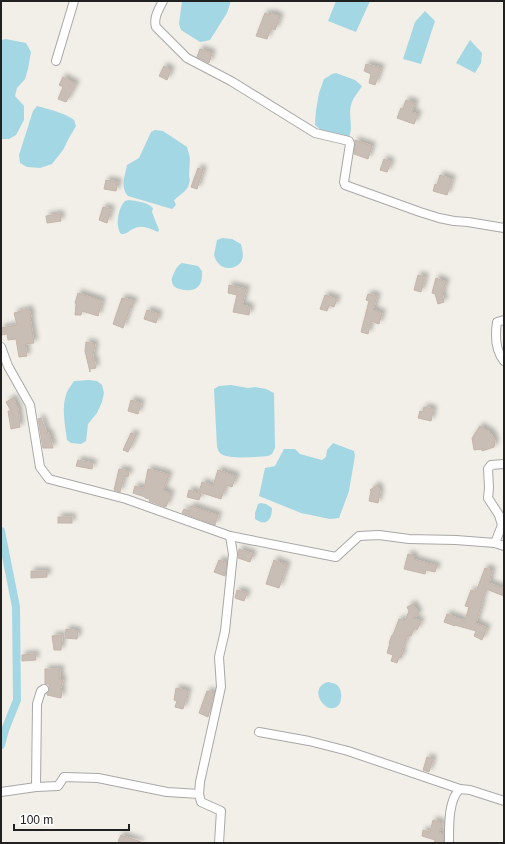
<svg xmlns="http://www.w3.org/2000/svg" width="505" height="844" font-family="Helvetica,sans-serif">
  <defs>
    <filter id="shadow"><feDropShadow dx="3.5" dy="-3.5" stdDeviation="2" flood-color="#0004"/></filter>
  </defs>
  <rect width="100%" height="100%" fill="#f2efe8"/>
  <g fill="#a4d7e4">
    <polygon points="182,1 231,1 227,13 210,40 206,41 200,42 181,30 179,24"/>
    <polygon points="336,1 370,1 356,32 328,21"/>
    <polygon points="425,11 435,21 421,64 403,59 415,22"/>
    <polygon points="6,39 26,43 31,52 28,69 25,79 17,88 15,96 24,106 24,120 16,135 9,139 1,139 1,40"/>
    <polygon points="470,40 482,53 481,63 475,73 456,63"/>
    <path d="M336,73L355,80L362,86C359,91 354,97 352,102C347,113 354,126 349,137H344L322,131L315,125L316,110L319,93L324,79L332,74Z"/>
    <path d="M37,106C45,108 68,114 74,120C75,122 75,124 76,126L69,138L63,150L52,164L40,168L27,167L20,163L19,155L33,111Z"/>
    <path d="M155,130L163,131L187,147L190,158L189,176L190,180L188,187L185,191L174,200L176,205L172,209L128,196C120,187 125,176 127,165L139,158L151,132Z"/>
    <path d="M129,200C137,201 147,202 153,208L152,212L159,230L158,232C149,228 142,224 133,229C127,232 127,234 121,234C115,226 118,208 125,201Z"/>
    <path d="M222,238L232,239L241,244C242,249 244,255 242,260C238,269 224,271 218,263C216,261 215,258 214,255L217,240Z"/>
    <path d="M182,263L198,266L202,271C203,284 198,292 184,290C179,289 173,288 172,282C171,278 173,276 174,273C176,268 178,265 182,263Z"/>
    <path d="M89,380L97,381L102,385L104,393L102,402L97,413L88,424L86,441L81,444L71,443L67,440C65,425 61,406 67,392C69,388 72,384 74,381Z"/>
    <path d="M231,385L248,388L255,387L266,389L274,393L275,448L272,454L268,456C258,457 227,460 220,453C218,451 218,449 217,447L214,389L219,386Z"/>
    <polygon points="333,443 354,451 355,456 349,491 339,518 330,519 301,513 259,496 265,468 275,466 284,449 295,449 300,454 322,460 326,457 327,450"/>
    <path d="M261,503L266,504L272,508C272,520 266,527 255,519V513L258,504Z"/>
    <path d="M328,682C331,683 335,683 337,685C342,689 342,698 340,703C329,721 305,688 328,682Z"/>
  </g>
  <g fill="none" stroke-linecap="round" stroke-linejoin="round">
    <polyline stroke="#a4d7e4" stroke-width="8" points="1,531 16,607 17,700 5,730 1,745"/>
  </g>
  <g fill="#c8beb6" stroke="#c6b5a8" filter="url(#shadow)">
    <polygon points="265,13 270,15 271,13 280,17 275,30 271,28 267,39 256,36"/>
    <polygon points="200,49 212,53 209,63 197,57"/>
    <polygon points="366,64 381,68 375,85 369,83 371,74 364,71"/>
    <polygon points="164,66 171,70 167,80 159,76"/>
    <polygon points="63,77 76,84 66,102 58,99 63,87 59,85"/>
    <polygon points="406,100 415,103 412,112 418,114 414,124 397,118 401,108 403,109"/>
    <polygon points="355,140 372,146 368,159 354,154 355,144"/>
    <polygon points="384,159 391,162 387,172 380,170"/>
    <polygon points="198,168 203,170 197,189 191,187"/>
    <polygon points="440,175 452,179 447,195 433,191 435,184 437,185"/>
    <polygon points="106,180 118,182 116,191 104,189"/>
    <polygon points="103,207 111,209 107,223 99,220"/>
    <polygon points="60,214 61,221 47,223 46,216"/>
    <polygon points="418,275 425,277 421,292 414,290"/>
    <polygon points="436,278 446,282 442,293 444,302 438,304 435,294 432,293"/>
    <polygon points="229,285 246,289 242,305 250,307 249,315 233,312 237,295 228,293"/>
    <polygon points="78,293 102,301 98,316 82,311 81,315 75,315 76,304 75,303"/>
    <polygon points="368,294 377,296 373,310 382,313 379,324 371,321 368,334 361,332 369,301 366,300"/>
    <polygon points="325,295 337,299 334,307 329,305 327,311 320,309"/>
    <polygon points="122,298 134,301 132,307 131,306 123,328 113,324"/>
    <polygon points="29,309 31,317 30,318 34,343 25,344 27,356 19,357 16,339 8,340 7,334 1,335 1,328 17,325 14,313"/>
    <polygon points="147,310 159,314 156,323 144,319"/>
    <polygon points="86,342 95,344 92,360 94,359 96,368 90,369 90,372 85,351"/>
    <polygon points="13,398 18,409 20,427 11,429 8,411 11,411 6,402"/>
    <polygon points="131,400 141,403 138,414 128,411"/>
    <polygon points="424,407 433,409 431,421 418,418 420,411 423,412"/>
    <polygon points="41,418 47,434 49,433 53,448 43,448 38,419"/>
    <polygon points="480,426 491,433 495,441 494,447 482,451 482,449 474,450 472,438"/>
    <polygon points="131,433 136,435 128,452 123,450"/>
    <polygon points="78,460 93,463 92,469 76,466"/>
    <polygon points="119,469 129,471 128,477 124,476 120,492 114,490"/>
    <polygon points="148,469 164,473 169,475 163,490 171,494 166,507 149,501 150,499 145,498 145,497 133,493 135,486 144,489"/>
    <polygon points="218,470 236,476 232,487 226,485 221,499 199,492 202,482 213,486"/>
    <polygon points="377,485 380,491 378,503 369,501 371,491 370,490"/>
    <polygon points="189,490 201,494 199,500 187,497"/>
    <polygon points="191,506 218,515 215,525 182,513 184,509 189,511"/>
    <rect x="58" y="517" width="14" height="6"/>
    <polygon points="239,549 253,554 250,562 238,558"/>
    <polygon points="408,554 414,556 413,559 437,566 435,572 426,570 425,574 404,569"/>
    <polygon points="219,560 227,563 225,576 214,572"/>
    <polygon points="274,560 287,565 279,588 266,584"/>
    <polygon points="485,568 492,570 489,583 504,589 504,596 486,589 481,602 482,602 476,623 487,628 482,640 474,636 476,631 455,625 455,626 444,622 447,614 465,621 469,607 465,606 471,590 476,592"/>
    <polygon points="31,571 47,571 47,577 31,578"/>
    <polygon points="237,590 247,593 244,601 235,598"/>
    <polygon points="413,604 419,614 413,618 421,621 417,630 414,628 411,636 408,635 401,652 403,652 401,658 399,657 397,663 391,661 393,655 387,653 390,643 389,643 392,635 393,635 399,619 405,621 409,611 407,607"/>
    <polygon points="66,629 78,631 77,639 65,638"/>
    <polygon points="62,635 61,650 54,650 52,636"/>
    <polygon points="35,654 36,660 22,661 22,655"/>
    <polygon points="45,669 60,669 60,679 63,680 60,690 62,690 61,698 47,695 49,688 49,684 45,684"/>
    <polygon points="176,688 188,691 183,709 175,707 177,701 174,700"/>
    <polygon points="207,691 214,693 208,717 199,713"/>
    <polygon points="427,757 433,759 429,772 423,770"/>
    <polygon points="433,820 442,823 439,833 444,834 444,843 434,843 435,840 422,836 423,830 430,832"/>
    <polygon points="121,835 141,842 141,843 122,843 118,841"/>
  </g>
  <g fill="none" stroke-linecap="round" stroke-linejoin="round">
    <defs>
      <g id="minor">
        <path d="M163,1C159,9 153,18 156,27L187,58L231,81L315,133L349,141L350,144L344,182L345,185L420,212L439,218L454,221L468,222L504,228"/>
        <polyline points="56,61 74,1"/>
        <path d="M504,320L497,322C495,335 495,350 504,361"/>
        <polyline points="1,347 8,366 30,405 40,467 49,479 126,499 230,536 336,557 359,536 379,535 409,539 456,540 495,543 504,546"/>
        <polyline points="495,543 502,525 499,515 488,498 489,488 488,469 491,465 504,464"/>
        <polyline points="259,732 309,741 348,751 460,789"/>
        <polyline points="36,787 37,704 41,691 44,689"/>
        <polyline points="1,792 36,787 58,786 64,777 98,778 167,792 199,794"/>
        <polyline points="219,843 221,811 201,802 199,794 200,782 221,687 219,657 225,631 233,554 230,536"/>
        <path d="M449,843C449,828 448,799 460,789L470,790L504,801"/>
      </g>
    </defs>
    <use href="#minor" stroke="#a8a8a8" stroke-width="10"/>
    <use href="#minor" stroke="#fff" stroke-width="8"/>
  </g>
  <rect width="505" height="844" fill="none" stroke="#212121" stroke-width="4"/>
  <path d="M14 824v6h115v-6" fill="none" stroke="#212121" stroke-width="2"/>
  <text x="20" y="824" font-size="12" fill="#212121" stroke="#ffffff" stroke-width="3" paint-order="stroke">100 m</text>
</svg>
